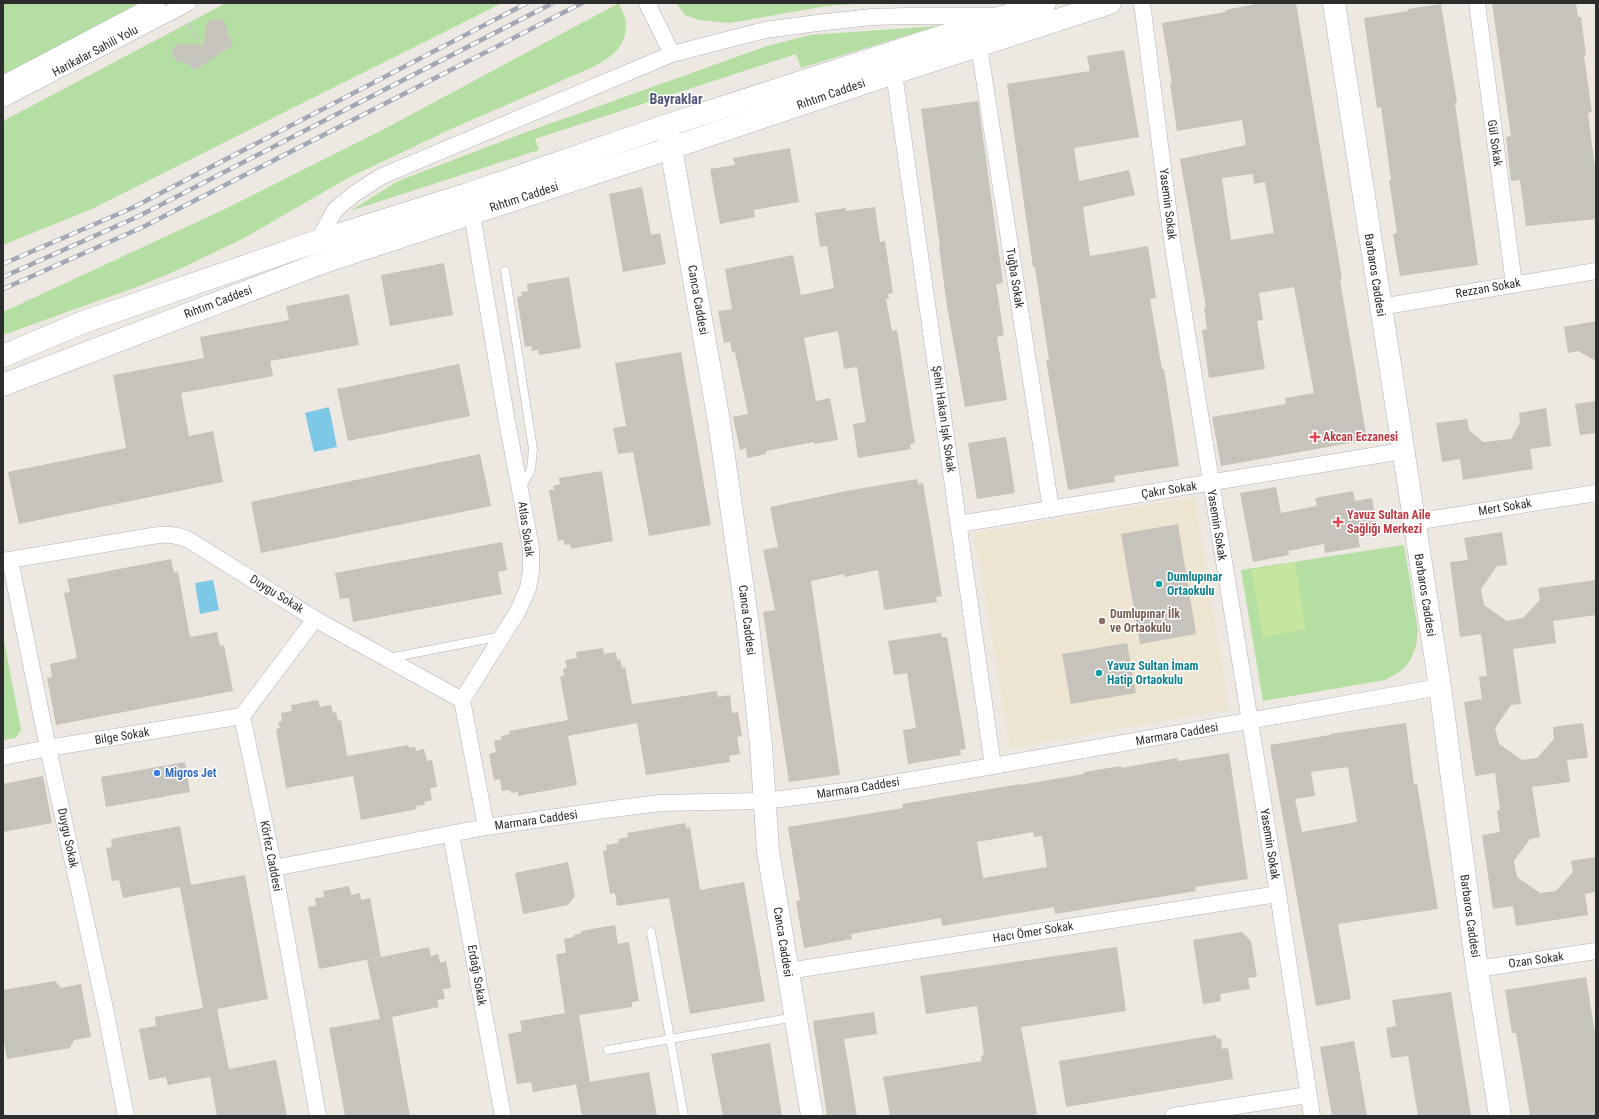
<svg xmlns="http://www.w3.org/2000/svg" width="1599" height="1119" font-family="'Roboto Condensed',sans-serif">
  <rect width="100%" height="100%" fill="#ede8e1"/>
  <polygon fill="#ede5d2" points="1195,497 1229,709 1010,748 974,533"/>
  <g fill="#b5dfa2">
    <polygon points="3,3 151,3 3,81"/>
    <polygon points="226,3 502,3 92,209 3,245 3,121"/>
    <path d="M619,3C621,9 626,18 626,24C626,48 611,57 593,67L449,130L348,178L246,237L182,268L142,285L3,335V312L225,209L386,128Z"/>
    <polygon points="676,3 871,3 827,6 729,23 699,20 685,15"/>
    <polygon points="937,26 801,68 796,54 535,139 539,150 350,211 398,181 521,134 764,47 810,35"/>
    <polygon points="1404,545 1418,630 1416,646 1410,661 1401,671 1385,680 1263,701 1241,570"/>
    <polygon points="3,635 21,730 16,738 3,740"/>
  </g>
  <polygon fill="#c6e59e" points="1295,562 1306,629 1263,637 1251,570"/>
  <g fill="#7cc8e6">
    <polygon points="329,407 337,447 314,452 305,413"/>
    <polygon points="213,580 219,610 200,614 195,583"/>
  </g>
  <g fill="#c6c2bc" fill-rule="evenodd">
    <path d="M1261,3H1296L1342,279L1340,280L1367,440L1221,466L1212,417L1286,404L1285,398L1314,393L1294,287L1259,293L1263,320L1257,321L1265,369L1209,378L1202,330L1207,329L1204,307H1206L1180,159L1246,145L1242,120L1177,131L1170,83H1172L1162,23L1226,12L1225,10ZM1253,174L1254,184L1265,182L1274,233L1231,240L1222,178Z"/>
    <polygon points="1492,3 1576,3 1578,17 1581,17 1586,55 1584,56 1592,112 1588,113 1596,176 1596,219 1526,226 1520,180 1511,181 1506,137 1511,136"/>
    <polygon points="1441,4 1457,102 1455,103 1478,265 1400,276 1393,234 1397,233 1389,180 1391,180 1381,107 1377,108 1364,18 1408,11 1408,9"/>
    <polygon points="216,19 222,20 225,23 227,27 227,32 234,44 194,71 189,64 178,62 175,59 172,53 173,48 177,44 204,45 206,26 209,21"/>
    <polygon points="1124,50 1139,137 1074,148 1079,181 1129,170 1135,195 1083,207 1090,256 1148,246 1156,298 1150,299 1162,369 1164,369 1179,466 1114,476 1115,482 1068,490 1046,360 1049,360 1035,267 1033,267 1007,84 1090,71 1087,56"/>
    <polygon points="978,101 1003,283 996,284 1004,335 997,337 1007,400 965,407 947,306 939,247 940,247 921,109"/>
    <polygon points="790,148 799,202 754,210 755,217 720,224 710,169 735,165 733,158"/>
    <polygon points="642,187 651,235 660,233 666,264 623,272 609,194"/>
    <polygon points="875,207 880,242 885,241 893,293 888,294 889,299 886,299 892,331 897,330 915,443 910,444 911,449 858,458 853,424 866,422 862,399 857,367 844,369 838,331 804,338 816,401 830,398 838,440 814,444 814,442 766,451 766,454 747,458 746,448 740,450 733,417 748,414 735,352 732,352 730,342 724,343 718,311 732,309 725,269 793,255 801,295 834,288 827,246 820,247 815,213 846,208 846,211"/>
    <polygon points="444,263 453,315 390,326 381,275"/>
    <polygon points="569,277 581,348 539,355 538,350 532,351 531,346 525,347 517,297 522,296 521,292 528,291 527,284"/>
    <polygon points="349,294 359,345 270,361 273,376 181,393 189,436 213,431 223,482 19,524 8,472 126,448 113,375 204,358 200,337 289,320 286,306"/>
    <polygon points="1596,321 1596,361 1578,351 1568,353 1564,327"/>
    <polygon points="681,352 711,525 649,536 633,452 618,454 613,428 626,426 615,363"/>
    <polygon points="459,364 470,416 348,441 337,389"/>
    <polygon points="1596,401 1596,433 1580,435 1575,404"/>
    <polygon points="1546,408 1551,446 1530,449 1533,469 1463,480 1460,459 1442,462 1436,423 1467,419 1469,430 1483,442 1511,439 1520,423 1519,413"/>
    <polygon points="1006,437 1015,493 977,499 968,443"/>
    <polygon points="480,454 491,506 261,553 251,502"/>
    <polygon points="602,471 613,541 571,549 570,544 564,545 564,540 558,541 549,490 554,490 553,486 560,484 559,478"/>
    <polygon points="917,479 918,484 923,483 942,596 936,597 937,602 884,610 878,570 845,577 844,574 811,581 840,775 789,782 763,612 775,610 763,550 778,547 770,507 846,491"/>
    <polygon points="1276,487 1281,513 1317,506 1315,498 1353,491 1355,501 1372,498 1378,534 1358,537 1360,547 1325,553 1324,544 1288,551 1289,555 1253,562 1240,493"/>
    <polygon points="1178,524 1196,634 1140,644 1121,534"/>
    <polygon points="1502,532 1507,565 1497,566 1481,589 1484,605 1507,621 1523,618 1540,600 1538,588 1596,580 1596,615 1553,621 1556,643 1513,649 1521,704 1511,705 1495,728 1499,744 1522,760 1537,758 1554,739 1553,727 1583,723 1588,758 1567,760 1570,782 1532,787 1540,837 1530,839 1514,861 1517,877 1540,893 1556,891 1573,872 1571,861 1596,857 1596,892 1585,894 1588,915 1516,926 1513,906 1493,909 1482,835 1500,832 1497,810 1500,810 1495,773 1475,776 1464,702 1482,699 1479,677 1487,676 1481,634 1460,637 1450,562 1468,560 1464,538"/>
    <polygon points="502,542 507,570 498,572 502,594 353,622 349,598 340,599 335,573"/>
    <polygon points="171,559 174,573 178,572 190,637 217,632 220,646 224,645 233,691 56,725 47,678 52,677 50,664 77,658 64,593 70,592 67,579"/>
    <polygon points="941,633 942,637 947,637 966,749 960,750 961,755 908,764 903,730 916,728 907,673 894,675 888,641"/>
    <polygon points="1127,643 1136,693 1071,704 1062,654"/>
    <polygon points="603,648 604,654 616,652 617,660 620,659 622,668 625,667 632,704 717,691 718,697 730,695 732,713 738,712 742,736 737,737 740,754 729,756 730,762 646,775 637,723 568,736 577,785 518,796 518,792 511,793 510,790 502,791 500,779 494,780 489,754 496,752 494,741 502,739 501,736 510,734 509,731 568,720 560,676 564,676 563,669 567,668 565,660 577,658 576,652"/>
    <polygon points="318,700 320,707 331,705 333,713 336,712 338,721 341,720 347,756 408,745 409,748 415,747 416,751 424,749 427,761 432,760 437,787 430,788 432,800 424,802 425,805 416,806 417,809 361,820 353,776 286,788 276,729 280,728 278,722 282,721 281,713 292,711 291,705"/>
    <path d="M1406,723L1414,784H1417L1438,909L1338,924L1351,999L1316,1006L1270,745L1330,735V734ZM1348,767L1357,822L1302,832L1295,799L1315,796L1311,772Z"/>
    <path d="M1229,753L1248,879L1195,887L1196,891L1055,914L1054,907L942,926L941,918L851,934L852,939L804,948L796,901L800,900L788,827L903,808L902,804L1019,784V785L1084,774V772L1121,766V768L1177,758L1178,761ZM1033,832L1034,837L1042,836L1047,867L983,878L977,842Z"/>
    <polygon points="185,762 190,792 106,807 101,777"/>
    <polygon points="43,776 52,823 3,832 3,784"/>
    <polygon points="685,823 686,828 690,827 700,890 744,882 765,1001 690,1014 669,898 617,906 615,893 610,894 603,851 607,850 606,845 619,843 618,839 628,837 627,833"/>
    <polygon points="180,826 191,885 245,875 268,999 217,1009 229,1069 276,1060 287,1116 217,1116 210,1077 168,1085 166,1077 149,1080 139,1029 156,1026 155,1017 203,1008 180,887 123,898 119,880 112,881 106,848 112,847 111,839"/>
    <polygon points="568,862 575,896 568,905 523,914 515,873"/>
    <polygon points="349,886 351,895 360,893 361,900 370,898 381,957 319,969 308,907 316,906 315,898 324,897 323,891"/>
    <polygon points="615,925 618,944 629,942 639,1001 632,1002 632,1007 579,1015 590,1082 533,1092 531,1082 517,1084 508,1034 522,1031 520,1021 565,1013 556,954 566,953 564,939 574,937 574,935 582,933 581,931"/>
    <polygon points="1242,932 1251,941 1257,977 1248,978 1250,989 1220,994 1221,1001 1203,1004 1193,940"/>
    <polygon points="429,947 431,956 438,954 440,963 446,961 451,988 443,989 445,999 437,1000 439,1007 392,1017 410,1116 345,1116 329,1028 380,1019 367,960"/>
    <polygon points="1117,947 1126,1011 1021,1027 1037,1114 1028,1116 890,1116 883,1077 982,1061 981,1056 984,1055 977,1006 926,1014 920,976"/>
    <polygon points="1586,977 1595,1033 1596,1033 1596,1116 1530,1116 1516,1033 1512,1033 1505,990"/>
    <polygon points="55,981 61,988 81,984 91,1037 74,1040 70,1048 7,1059 3,1036 3,990"/>
    <polygon points="1451,992 1471,1116 1418,1116 1408,1056 1391,1058 1386,1028 1396,1026 1392,1000"/>
    <polygon points="874,1012 877,1034 844,1039 857,1116 827,1116 813,1021"/>
    <polygon points="1216,1035 1217,1039 1221,1038 1222,1049 1228,1048 1233,1079 1066,1107 1059,1061"/>
    <polygon points="1354,1041 1367,1116 1332,1116 1320,1047"/>
    <polygon points="770,1043 782,1116 723,1116 711,1054"/>
    <polygon points="649,1072 657,1116 582,1116 576,1084"/>
  </g>
  <g fill="none" stroke-linecap="round" stroke-linejoin="round">
    <defs>
      <g id="lane">
        <polyline points="505,271 533,449 531,469 522,487"/>
        <polyline points="389,658 502,636"/>
        <polyline points="651,932 684,1116"/>
        <polyline points="608,1050 795,1017"/>
      </g>
      <g id="street">
        <polyline points="647,3 672,54"/>
        <polyline points="1142,3 1173,247 1278,894 1312,1116"/>
        <polyline points="1477,3 1514,284"/>
        <polyline points="979,46 1051,509"/>
        <polyline points="894,73 993,766"/>
        <polyline points="3,84 157,3"/>
        <polyline points="3,99 188,3"/>
        <polyline points="472,214 507,422 526,521 531,549 531,571 528,588 518,611 462,700 486,827"/>
        <polyline points="318,241 335,210 354,194 382,176 672,54 765,30 817,23 872,17 907,16 991,16"/>
        <polyline points="1380,307 1596,271"/>
        <polyline points="1414,522 1596,493"/>
        <polyline points="959,524 1402,451"/>
        <polyline points="10,560 48,748 106,1013 126,1116"/>
        <path d="M3,561L152,536C166,534 176,534 189,540L315,619L462,700"/>
        <polyline points="315,619 242,716 274,868 318,1116"/>
        <polyline points="3,757 48,748 242,716"/>
        <polyline points="451,834 503,1116"/>
        <polyline points="274,868 486,827 605,810 660,803 764,801 852,790 993,766 1440,687"/>
        <polyline points="1477,969 1596,951"/>
        <polyline points="788,971 1278,894"/>
        <polyline points="1173,1116 1308,1095"/>
      </g>
      <g id="secondary">
        <polyline points="1334,3 1440,687 1477,969 1500,1116"/>
        <polyline points="668,134 671,148 719,422 748,624 761,745 768,851 812,1116"/>
        <polyline points="3,356 81,323 318,241 468,194 665,126 1045,3"/>
        <polyline points="3,385 324,262 671,148 894,73 1110,3"/>
      </g>
    </defs>
    <use href="#lane" stroke="#b1b2bc" stroke-width="9"/>
    <use href="#street" stroke="#b1b2bc" stroke-width="17"/>
    <use href="#secondary" stroke="#b1b2bc" stroke-width="23"/>
    <polyline stroke="#c8c8c8" stroke-width="2.5" stroke-dasharray="3 2" stroke-linecap="butt" points="187,23 200,41"/>
    <use href="#lane" stroke="#fff" stroke-width="8"/>
    <use href="#street" stroke="#fff" stroke-width="16"/>
    <use href="#secondary" stroke="#fff" stroke-width="22"/>
    <defs>
      <g id="rail">
        <polyline points="3,264 132,208 527,3"/>
        <polyline points="3,277 137,217 553,3"/>
        <polyline points="3,289 143,227 582,3"/>
      </g>
    </defs>
    <use href="#rail" stroke="#a3a6b5" stroke-width="4.5"/>
    <use href="#rail" stroke="#fff" stroke-width="3" stroke-dasharray="9" stroke-linecap="butt"/>
  </g>
  <g fill="#e0444e" stroke="#fff" stroke-width="1.5">
    <path d="M1313 431h4v4h4v4h-4v4h-4v-4h-4v-4h4z"/>
    <path d="M1336 516h4v4h4v4h-4v4h-4v-4h-4v-4h4z"/>
  </g>
  <g fill="#0f9aa8" stroke="#fff" stroke-width="1.5">
    <circle cx="1159" cy="584" r="4"/>
    <circle cx="1099" cy="673" r="4"/>
  </g>
  <circle fill="#8d6e63" stroke="#fff" stroke-width="1.5" cx="1102" cy="621" r="4"/>
  <circle fill="#3f7fe0" stroke="#fff" stroke-width="1.5" cx="157" cy="773" r="4"/>
  <g text-anchor="middle" dominant-baseline="central" stroke-width="3" stroke-linejoin="round" paint-order="stroke">
    <g font-size="12" fill="#2d2d2d" stroke="#fff">
      <text transform="translate(95 51) rotate(-28)">Harikalar Sahili Yolu</text>
      <text transform="translate(831 94) rotate(-19)">Rıhtım Caddesi</text>
      <text transform="translate(1495 143) rotate(82)">Gül Sokak</text>
      <text transform="translate(524 197) rotate(-18)">Rıhtım Caddesi</text>
      <text transform="translate(1168 204) rotate(83)">Yasemin Sokak</text>
      <text transform="translate(1375 275) rotate(81)">Barbaros Caddesi</text>
      <text transform="translate(1015 278) rotate(81)">Tuğba Sokak</text>
      <text transform="translate(1488 288) rotate(-10)">Rezzan Sokak</text>
      <text transform="translate(698 300) rotate(80)">Canca Caddesi</text>
      <text transform="translate(218 302) rotate(-21)">Rıhtım Caddesi</text>
      <text transform="translate(944 419) rotate(82)">Şehit Hakan Işık Sokak</text>
      <text transform="translate(1169 490) rotate(-9)">Çakır Sokak</text>
      <text transform="translate(1505 507) rotate(-9)">Mert Sokak</text>
      <text transform="translate(1217 525) rotate(81)">Yasemin Sokak</text>
      <text transform="translate(526 529) rotate(82)">Atlas Sokak</text>
      <text transform="translate(277 594) rotate(32)">Duygu Sokak</text>
      <text transform="translate(1425 595) rotate(81)">Barbaros Caddesi</text>
      <text transform="translate(747 620) rotate(83)">Canca Caddesi</text>
      <text transform="translate(1177 734) rotate(-10)">Marmara Caddesi</text>
      <text transform="translate(122 736) rotate(-9)">Bilge Sokak</text>
      <text transform="translate(858 788) rotate(-9)">Marmara Caddesi</text>
      <text transform="translate(536 820) rotate(-8)">Marmara Caddesi</text>
      <text transform="translate(68 838) rotate(78)">Duygu Sokak</text>
      <text transform="translate(1270 844) rotate(81)">Yasemin Sokak</text>
      <text transform="translate(271 856) rotate(79)">Körfez Caddesi</text>
      <text transform="translate(1470 916) rotate(82)">Barbaros Caddesi</text>
      <text transform="translate(1033 932) rotate(-9)">Hacı Ömer Sokak</text>
      <text transform="translate(783 942) rotate(81)">Canca Caddesi</text>
      <text transform="translate(1536 960) rotate(-8)">Ozan Sokak</text>
      <text transform="translate(477 975) rotate(80)">Erdağı Sokak</text>
    </g>
    <g font-size="12" font-weight="bold" fill="#be3a42" stroke="#fff" text-anchor="start">
      <text x="1323" y="437">Akcan Eczanesi</text>
      <text x="1347" y="515">Yavuz Sultan Aile<tspan x="1347" dy="14">Sağlığı Merkezi</tspan></text>
    </g>
    <g font-size="12" font-weight="bold" fill="#0d838f" stroke="#fff" text-anchor="start">
      <text x="1167" y="577">Dumlupınar<tspan x="1167" dy="14">Ortaokulu</tspan></text>
      <text x="1107" y="666">Yavuz Sultan İmam<tspan x="1107" dy="14">Hatip Ortaokulu</tspan></text>
    </g>
    <g font-size="12" font-weight="bold" fill="#785e54" stroke="#fff" text-anchor="start">
      <text x="1110" y="614">Dumlupınar İlk<tspan x="1110" dy="14">ve Ortaokulu</tspan></text>
    </g>
    <g font-size="12" font-weight="bold" fill="#366cbe" stroke="#fff" text-anchor="start">
      <text x="165" y="773">Migros Jet</text>
    </g>
    <g font-size="14" font-weight="bold" fill="#50577b" stroke="#fff">
      <text x="676" y="99">Bayraklar</text>
    </g>
  </g>
  <rect width="1599" height="1119" fill="none" stroke="#2d2d2d" stroke-width="8"/>
</svg>
